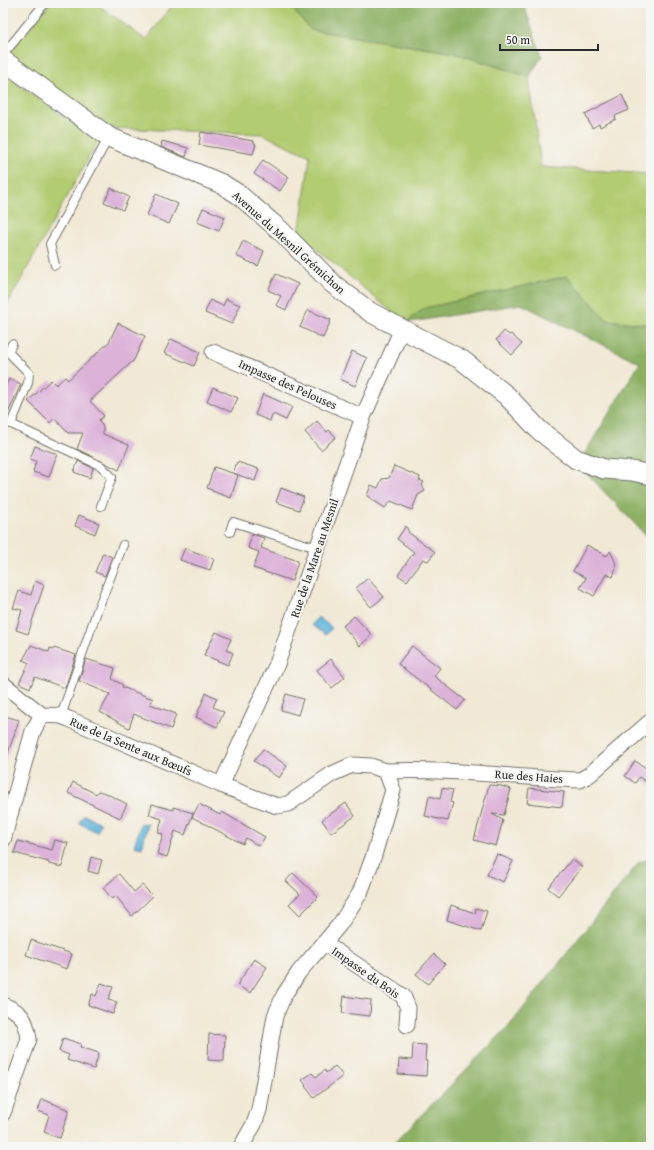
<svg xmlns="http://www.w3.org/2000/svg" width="654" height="1150" font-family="'Gentium Book Plus',serif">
  <rect width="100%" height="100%" fill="#f6f6f2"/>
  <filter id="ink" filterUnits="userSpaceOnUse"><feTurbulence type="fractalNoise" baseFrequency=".025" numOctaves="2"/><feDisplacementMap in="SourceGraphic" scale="8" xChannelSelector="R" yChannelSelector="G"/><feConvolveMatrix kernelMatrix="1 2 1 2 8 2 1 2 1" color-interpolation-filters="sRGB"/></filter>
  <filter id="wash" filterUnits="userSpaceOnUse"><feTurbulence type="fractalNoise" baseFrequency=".012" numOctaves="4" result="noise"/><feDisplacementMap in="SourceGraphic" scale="16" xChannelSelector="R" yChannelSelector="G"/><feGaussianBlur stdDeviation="0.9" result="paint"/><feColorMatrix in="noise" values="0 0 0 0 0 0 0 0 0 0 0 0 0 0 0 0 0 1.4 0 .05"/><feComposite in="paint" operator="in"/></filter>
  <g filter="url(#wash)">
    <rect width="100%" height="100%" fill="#f1e9d5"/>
    <g fill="#b2cc72" stroke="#6e7c4e">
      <polygon points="50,3 96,3 146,40 174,3 287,3 311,30 455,53 529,77 541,167 651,174 651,325 607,320 567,276 405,323 299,234 310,156 262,134 110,128 9,53"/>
      <polygon points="3,73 98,141 3,312"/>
    </g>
    <g fill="#8db064" stroke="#5c6e48">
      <polygon points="287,3 523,3 542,56 529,77 455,53 311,30"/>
      <polygon points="567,276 607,320 651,325 651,541 578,464 640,363 521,304 405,323 425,308"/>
      <polygon points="651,859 651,1147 390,1147 510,1025 639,862"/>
    </g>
    <g fill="#60b3dc" stroke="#466f84">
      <polygon points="318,617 332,628 326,635 312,625"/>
      <polygon points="84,815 101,823 97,832 79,823"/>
      <polygon points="141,823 148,824 142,848 134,846"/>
    </g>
    <g id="blocks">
      <g fill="#dcb2d9">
        <polygon points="622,95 629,110 615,116 616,119 600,127 599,124 592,128 585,114"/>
        <polygon points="201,132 254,141 254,143 256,144 253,154 199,145"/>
        <polygon points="162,141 188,148 186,157 161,147"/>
        <polygon points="263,160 289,177 280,191 254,174"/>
        <polygon points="111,188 129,197 123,210 104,202"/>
        <polygon points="156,194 178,204 169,224 147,215"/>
        <polygon points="203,208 225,217 219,231 197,222"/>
        <polygon points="243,241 264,251 258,266 236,256"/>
        <polygon points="276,274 298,284 286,310 276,305 281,296 268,290"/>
        <polygon points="226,299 240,305 232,324 205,313 210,300 223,306"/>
        <polygon points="308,310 331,320 323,338 300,327"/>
        <polygon points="118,323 145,336 134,360 90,401 104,416 99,420 103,427 103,434 129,445 119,470 77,449 83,433 68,433 54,418 50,423 28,401 51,380 56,385 65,377 68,380 109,342"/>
        <polygon points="504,331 509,335 511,334 522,344 512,355 496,340"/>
        <polygon points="171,339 200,352 194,366 164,353"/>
        <polygon points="352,351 367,358 355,386 340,379"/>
        <polygon points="9,379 21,384 3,424 3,391"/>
        <polygon points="213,387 238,398 231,412 207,401"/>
        <polygon points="263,394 292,407 286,420 273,414 270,421 255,415"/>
        <polygon points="317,421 327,432 329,430 336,437 321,450 305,432"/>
        <polygon points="35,446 57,454 49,477 33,472 36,461 30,459"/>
        <polygon points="78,461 93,468 90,478 74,472"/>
        <polygon points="237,462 259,469 255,481 233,473"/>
        <polygon points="394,466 420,477 419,480 424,482 422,485 425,491 418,495 412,510 391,501 385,508 367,496 371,485 378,488 382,479 389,478"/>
        <polygon points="214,467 238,475 231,498 212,491 212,490 207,488"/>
        <polygon points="281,488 304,497 299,510 276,502"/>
        <polygon points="79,515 99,523 95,534 75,526"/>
        <polygon points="406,526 409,533 435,552 428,561 423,559 407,581 398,575 414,552 397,539"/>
        <polygon points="252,534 264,538 261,548 298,561 292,581 253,568 259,552 248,548"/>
        <polygon points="587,545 607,556 610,551 615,561 616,567 613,577 606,574 594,596 580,588 586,578 573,571"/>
        <polygon points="185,548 214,559 210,570 180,560"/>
        <polygon points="103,553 112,557 105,576 95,572"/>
        <polygon points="368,578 384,597 371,607 356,588"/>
        <polygon points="35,581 44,585 28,634 16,630 22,610 13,608 19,591 31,595"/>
        <polygon points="354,616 372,635 360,646 343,626"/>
        <polygon points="216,632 231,639 226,650 233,653 228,665 204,655"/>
        <polygon points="31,645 49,652 50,648 54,649 54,648 76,655 65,688 35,677 30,688 19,683 29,663 23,660"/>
        <polygon points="412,646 440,668 434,676 465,700 457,710 398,664"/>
        <polygon points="86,659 115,668 112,679 123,685 122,687 153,699 150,704 176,714 171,729 134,714 129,728 100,712 110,694 79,681"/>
        <polygon points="331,659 345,677 332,688 317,670"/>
        <polygon points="206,693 217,698 213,707 224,712 217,727 196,717"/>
        <polygon points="286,694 303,699 298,715 281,710"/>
        <polygon points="5,716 19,720 5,762 3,762 3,723"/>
        <polygon points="263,749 287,766 279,778 254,761"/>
        <polygon points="635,761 651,771 651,785 639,777 635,783 625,776"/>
        <polygon points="73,782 96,794 98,791 105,793 127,804 120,818 68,793"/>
        <polygon points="489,785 501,786 511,789 504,815 492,814 503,820 496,846 474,840"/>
        <polygon points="442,788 453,790 450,802 453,803 448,821 425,816 429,796 440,799"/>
        <polygon points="529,788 564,792 562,807 527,803"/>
        <polygon points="346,803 355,816 331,833 322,820"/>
        <polygon points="152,804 173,810 173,807 193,813 185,835 175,831 167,857 157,854 163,834 158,833 162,819 149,815"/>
        <polygon points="199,804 220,815 222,812 265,837 259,846 246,838 243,844 192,817"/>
        <polygon points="55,840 68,843 62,867 49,864 49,862 14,853 18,841 52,850"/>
        <polygon points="497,854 513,861 503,882 487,875"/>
        <polygon points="91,857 102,860 98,874 88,871"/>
        <polygon points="572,859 582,867 558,896 548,888"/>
        <polygon points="293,873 318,897 300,915 289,904 300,894 286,881"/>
        <polygon points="119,874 134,892 142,885 153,896 132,916 116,896 112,899 103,888"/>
        <polygon points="451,905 475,913 476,908 487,911 481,931 447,920"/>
        <polygon points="31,940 72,954 67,969 26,955"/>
        <polygon points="434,954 445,964 428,984 416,974"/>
        <polygon points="254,959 267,967 250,993 237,985"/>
        <polygon points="101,983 113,987 108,1000 117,1002 113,1014 88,1005 92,994 96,996"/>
        <polygon points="344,996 371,1000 370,1016 342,1013"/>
        <polygon points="209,1034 225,1035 224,1061 208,1060"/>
        <polygon points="63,1038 81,1044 80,1047 99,1053 94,1069 67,1060 69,1055 59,1051"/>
        <polygon points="413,1044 426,1045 425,1061 427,1061 426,1076 398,1074 399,1059 412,1060"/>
        <polygon points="335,1066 343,1076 314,1098 305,1086 306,1085 302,1080 312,1073 316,1077 325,1070 326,1073"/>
        <polygon points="42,1099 69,1110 60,1138 44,1132 49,1115 38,1111"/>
      </g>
    </g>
  </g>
  <g filter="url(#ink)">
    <use href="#blocks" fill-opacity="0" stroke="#706e66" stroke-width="1"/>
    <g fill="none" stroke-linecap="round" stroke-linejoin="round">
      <defs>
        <g id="service">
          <polyline points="3,55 45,3"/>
          <polyline points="55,265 50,244 109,137"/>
          <polyline points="12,344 8,352 29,373 28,383 11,424 101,466 112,477 101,506"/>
          <polyline points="230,532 233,522 317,548"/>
          <polyline points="61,716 97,611 123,545"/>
        </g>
        <g id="minor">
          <polyline points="213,352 363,417"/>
          <polyline points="3,684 42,715 61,716 69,719 221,785 277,806 288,804 332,774 352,765 371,766 386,771 393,790 374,855 360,893 340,924 324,943 299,972 284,995 275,1016 259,1110 254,1124 241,1147"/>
          <path d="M386,771C451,768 515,778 580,780L589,775L651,721"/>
          <polyline points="221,785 277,664 363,417 402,329"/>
          <polyline points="3,840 33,731 42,715"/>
          <polyline points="324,943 403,996 408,1008 407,1025"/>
          <path d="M3,1005C22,1012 26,1019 29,1039L3,1113"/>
        </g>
        <polyline id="tertiary" points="3,60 109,137 222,184 238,194 280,230 333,284 370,312 402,329 462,360 507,396 539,430 576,459 604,469 632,471 651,475"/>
      </defs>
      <use href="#service" stroke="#706e66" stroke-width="10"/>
      <use href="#minor" stroke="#706e66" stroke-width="17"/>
      <use href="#tertiary" stroke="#706e66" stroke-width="21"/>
      <use href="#service" stroke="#fff" stroke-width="8"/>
      <use href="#minor" stroke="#fff" stroke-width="15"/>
      <use href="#tertiary" stroke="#fff" stroke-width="19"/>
    </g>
  </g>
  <g text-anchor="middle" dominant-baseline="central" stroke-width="4" stroke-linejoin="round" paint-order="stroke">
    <g font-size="12" fill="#2b2b2b" stroke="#f6f6f2">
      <text transform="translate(289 242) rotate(42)">Avenue du Mesnil Grémichon</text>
      <text transform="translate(288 384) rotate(24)">Impasse des Pelouses</text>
      <text transform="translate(314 558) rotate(-71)">Rue de la Mare au Mesnil</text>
      <text transform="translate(131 746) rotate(23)">Rue de la Sente aux Bœufs</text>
      <text transform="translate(529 776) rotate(4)">Rue des Haies</text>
      <text transform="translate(366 972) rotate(35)">Impasse du Bois</text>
    </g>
  </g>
  <rect width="654" height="1150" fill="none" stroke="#f6f6f2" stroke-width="16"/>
  <path d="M500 44v6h98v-6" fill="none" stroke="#2b2b2b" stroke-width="2"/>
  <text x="506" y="44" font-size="12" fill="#2b2b2b" stroke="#f6f6f2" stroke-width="3" paint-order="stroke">50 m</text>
</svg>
